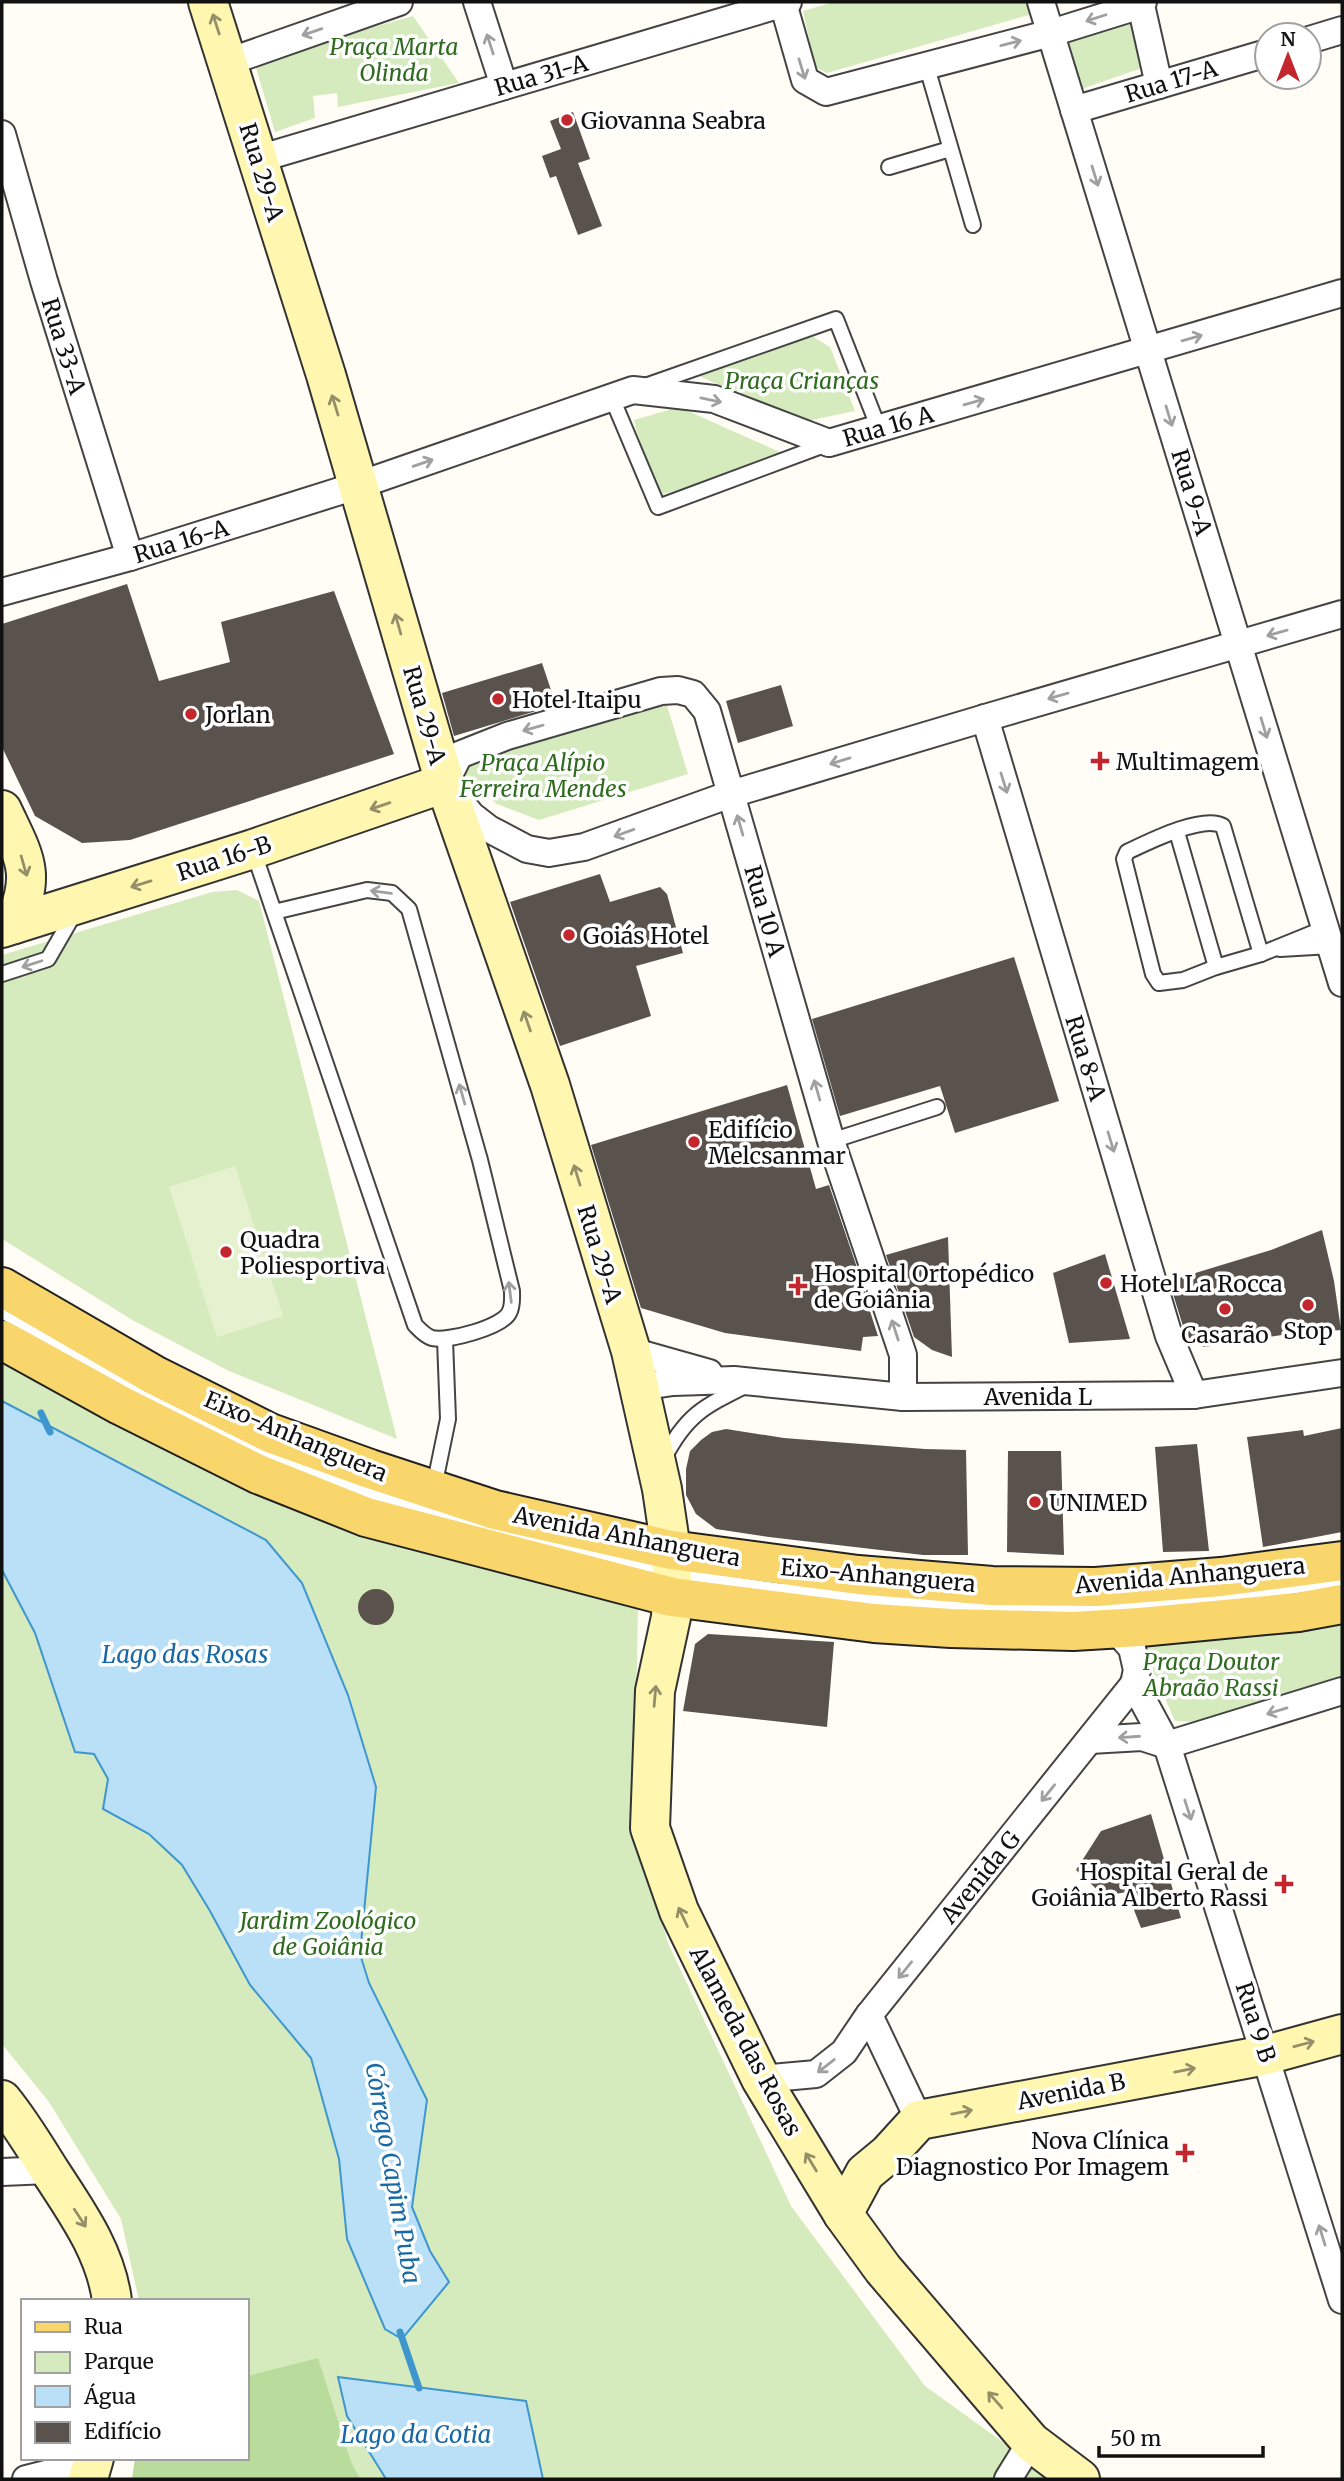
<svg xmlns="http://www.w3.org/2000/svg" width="1344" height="2481" font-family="Merriweather,serif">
  <rect width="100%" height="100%" fill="#fffdf5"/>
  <g fill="#d5ebbd">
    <polygon points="834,2 1028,2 1032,14 827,73 815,67 803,11"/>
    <polygon points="413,16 459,83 338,107 337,93 313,96 315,118 275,132 254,61"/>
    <polygon points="1131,20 1142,68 1076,91 1059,39"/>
    <polygon points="812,336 830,347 855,411 802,422 697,375"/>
    <polygon points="679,407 791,457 660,495 636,430 634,420"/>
    <polygon points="664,696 688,774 539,820 497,804 469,783 460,756"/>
    <polygon points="237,890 259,901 397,1439 229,1371 134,1321 2,1239 2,955 212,892"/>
    <polygon points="2,1358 173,1453 355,1531 638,1606 634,1819 668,1943 791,2206 925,2386 1054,2479 141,2479 247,2458 247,2301 139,2301 121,2219 49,2102 2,2044"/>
    <polygon points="1342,1606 1342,1686 1219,1723 1175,1721 1137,1635"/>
  </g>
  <polygon fill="#b9dc9c" points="318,2358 351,2462 360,2479 132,2479 135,2458 247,2458 247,2376"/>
  <polygon fill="#e6f2cf" points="235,1166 283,1316 217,1337 169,1187"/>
  <g fill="#b9e0f7" stroke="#3f96cf" stroke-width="2">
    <polygon points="2,1401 266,1540 302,1583 348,1695 376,1787 360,1954 369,1983 427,2100 412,2207 430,2251 449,2282 402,2339 385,2329 347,2239 339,2159 311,2058 250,1985 210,1911 182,1865 149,1834 103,1809 108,1779 94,1754 75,1752 35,1633 2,1570"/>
    <polygon points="338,2377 526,2401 543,2479 386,2479 347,2416"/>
  </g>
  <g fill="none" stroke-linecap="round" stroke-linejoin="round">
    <g stroke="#3f96cf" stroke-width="7">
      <polyline points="41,1413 50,1432"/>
      <polyline points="400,2332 419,2388"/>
    </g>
  </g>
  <g fill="#5a524d">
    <polygon points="573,112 590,159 578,163 602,226 578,235 556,176 550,178 542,156 561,149 550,121"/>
    <polygon points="127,584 159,681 230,662 221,622 334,591 394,754 130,840 82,843 35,816 2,747 2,624"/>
    <polygon points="542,663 556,705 454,736 442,693"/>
    <polygon points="781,685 793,726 738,743 726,701"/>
    <polygon points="600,874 610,902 660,887 667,894 683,953 636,966 651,1016 560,1046 510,902"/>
    <polygon points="1014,957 1059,1101 955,1133 940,1086 840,1116 812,1019"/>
    <polygon points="787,1085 816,1189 829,1185 870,1306 868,1305 878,1336 863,1337 861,1351 725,1333 641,1308 591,1145"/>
    <polygon points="1322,1230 1334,1281 1341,1330 1282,1335 1204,1347 1187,1339 1169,1281 1271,1250"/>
    <polygon points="948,1237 952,1357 932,1350 914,1337 886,1255"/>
    <polygon points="1105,1254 1130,1339 1069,1343 1053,1273"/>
    <polygon points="1342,1428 1342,1532 1263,1547 1247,1437 1303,1430 1304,1436"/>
    <polygon points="726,1429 784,1438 925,1449 966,1450 968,1555 923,1555 769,1537 716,1529 696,1514 686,1495 686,1469 690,1451 701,1440 712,1432"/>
    <polygon points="1197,1444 1209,1551 1163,1552 1155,1447"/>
    <polygon points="1008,1451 1061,1451 1064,1555 1007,1552"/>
    <circle cx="376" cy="1607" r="18"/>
    <polygon points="708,1634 834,1642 827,1727 683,1711 695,1644"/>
    <polygon points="1151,1814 1181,1918 1141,1928 1127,1892 1104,1896 1076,1870 1101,1831"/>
  </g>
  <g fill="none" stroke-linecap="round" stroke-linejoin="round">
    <defs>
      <g id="lane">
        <polyline points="926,64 973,225"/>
        <polyline points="889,167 950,149"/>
        <polyline points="645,386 836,319 879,429"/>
        <polyline points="612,398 658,507 827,444"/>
        <path d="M1177,832L1216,967L1183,980L1159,983L1153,974L1124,859L1127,852C1148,842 1203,814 1223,826L1261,954L1325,928"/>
        <path d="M253,850L274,912L415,1325C420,1330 425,1336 432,1338C448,1342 502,1327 509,1313C513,1306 512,1298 512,1291L480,1160L409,909L392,893L367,890L274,912"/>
        <polyline points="1280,949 1331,946"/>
        <polyline points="1216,967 1261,954"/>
        <polyline points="2,974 48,959 74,914"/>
        <polyline points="831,1141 937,1107"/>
        <polyline points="2,1311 222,1435 351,1488 479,1526 672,1575 776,1590 969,1607 1097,1606 1200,1599 1342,1580"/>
        <path d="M663,1460C686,1415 703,1407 747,1385"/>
        <polyline points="434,1487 448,1419 445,1340"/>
      </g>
      <g id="street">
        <polyline points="477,2 504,86"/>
        <polyline points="1041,2 1342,983"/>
        <polyline points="1143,2 1141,5 1159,85"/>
        <polyline points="783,3 805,80 826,92 1051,33 1141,5"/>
        <polyline points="1309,40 1342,30"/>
        <polyline points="228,62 399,2"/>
        <polyline points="1074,110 1267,53"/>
        <polyline points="2,134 44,281 130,557"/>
        <polyline points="258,159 788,2"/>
        <polyline points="2,592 130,557 359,485 633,390 714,399 829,443 1342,293"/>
        <polyline points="985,718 1169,1336 1194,1395"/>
        <polyline points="631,1351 709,1373"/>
        <polyline points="639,1387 673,1382 734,1380 903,1397 1194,1395 1342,1373"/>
        <polyline points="903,1397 903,1355 831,1141 707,711 693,694 678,690 661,691 507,736 459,755 445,783 471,815 489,829 527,849 549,853 584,847 731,794 985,718 1342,614"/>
        <polyline points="1115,1629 1132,1648 1137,1670 1134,1684 1167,1745 1342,2300"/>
        <polyline points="1090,1740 1142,1737 1167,1745"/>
        <polyline points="1167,1745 1342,1691"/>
        <polyline points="761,2079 816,2074 844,2052 869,2015"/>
        <polyline points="919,2120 869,2015 1134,1684"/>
        <polyline points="2,2172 49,2170"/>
        <polyline points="26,2479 93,2462"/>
        <polyline points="1008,2479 1031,2442"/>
      </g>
      <g id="secondary">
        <polyline points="208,2 326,375 445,783 550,1085 631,1351 662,1489 671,1550 672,1575 671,1617 655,1691 650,1828 679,1911 761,2079 843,2214 883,2269 1031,2442 1080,2479"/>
        <path d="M2,810C24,857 37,873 14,924"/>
        <polyline points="2,928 253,849 445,783"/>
        <path d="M2,2100C20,2122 35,2147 50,2171C76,2211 106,2252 112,2301"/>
        <polyline points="843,2214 865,2173 888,2154 919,2120 1266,2055 1342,2034"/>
        <polyline points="88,2479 94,2458"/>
      </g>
      <g id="primary">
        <polyline points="2,1287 154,1375 270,1433 370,1469 495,1510 671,1550 858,1575 992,1586 1096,1587 1221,1577 1342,1561"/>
        <polyline points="2,1340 120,1405 258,1474 366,1517 672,1597 874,1623 951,1628 1073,1631 1140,1627 1298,1612 1342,1604"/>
      </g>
    </defs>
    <use href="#lane" stroke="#444" stroke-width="18"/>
    <use href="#street" stroke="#444" stroke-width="30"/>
    <use href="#secondary" stroke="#333" stroke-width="42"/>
    <use href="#primary" stroke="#222" stroke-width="42"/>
    <use href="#lane" stroke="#fff" stroke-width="14"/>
    <use href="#street" stroke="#fff" stroke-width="26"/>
    <use href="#secondary" stroke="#fff6b0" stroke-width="38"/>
    <use href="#primary" stroke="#f9d66b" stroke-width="38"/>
  </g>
  <defs><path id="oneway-shaft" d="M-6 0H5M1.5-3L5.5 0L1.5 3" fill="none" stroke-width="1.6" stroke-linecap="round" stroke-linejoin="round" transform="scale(1.75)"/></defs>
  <g stroke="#a0a0a0">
    <use href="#oneway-shaft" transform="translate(1096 18) rotate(162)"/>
    <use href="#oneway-shaft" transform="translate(312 32) rotate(161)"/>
    <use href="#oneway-shaft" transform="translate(1011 43) rotate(-14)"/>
    <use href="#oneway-shaft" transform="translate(490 44) rotate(-108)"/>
    <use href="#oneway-shaft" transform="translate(802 69) rotate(73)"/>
    <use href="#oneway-shaft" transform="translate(1095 176) rotate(73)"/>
    <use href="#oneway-shaft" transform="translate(1192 338) rotate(-16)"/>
    <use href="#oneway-shaft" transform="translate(711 400) rotate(12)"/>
    <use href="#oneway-shaft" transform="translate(974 402) rotate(-16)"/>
    <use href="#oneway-shaft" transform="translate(1169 416) rotate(73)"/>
    <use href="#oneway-shaft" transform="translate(423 463) rotate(-19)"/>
    <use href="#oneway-shaft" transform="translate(1277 633) rotate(164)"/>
    <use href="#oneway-shaft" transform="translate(1058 696) rotate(164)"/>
    <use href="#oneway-shaft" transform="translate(533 728) rotate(164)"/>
    <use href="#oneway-shaft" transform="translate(1264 728) rotate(73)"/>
    <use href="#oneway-shaft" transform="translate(840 761) rotate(163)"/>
    <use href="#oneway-shaft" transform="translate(1004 783) rotate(73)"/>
    <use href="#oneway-shaft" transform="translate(740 825) rotate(-106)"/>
    <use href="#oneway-shaft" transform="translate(624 833) rotate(160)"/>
    <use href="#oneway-shaft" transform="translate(381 892) rotate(-172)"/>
    <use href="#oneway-shaft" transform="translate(32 964) rotate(162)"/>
    <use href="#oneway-shaft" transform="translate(817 1090) rotate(-106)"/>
    <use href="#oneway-shaft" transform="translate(462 1094) rotate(-106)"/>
    <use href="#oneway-shaft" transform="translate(1111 1142) rotate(73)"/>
    <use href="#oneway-shaft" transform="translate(510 1292) rotate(-97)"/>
    <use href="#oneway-shaft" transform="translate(895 1330) rotate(-108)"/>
    <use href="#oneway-shaft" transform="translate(1277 1711) rotate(163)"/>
    <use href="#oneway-shaft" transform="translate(1129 1737) rotate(176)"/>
    <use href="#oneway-shaft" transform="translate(1048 1793) rotate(129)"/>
    <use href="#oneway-shaft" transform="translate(1188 1810) rotate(72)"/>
    <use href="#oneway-shaft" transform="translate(905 1970) rotate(129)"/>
    <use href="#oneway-shaft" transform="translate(826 2066) rotate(142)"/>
    <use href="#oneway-shaft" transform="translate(1322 2235) rotate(-107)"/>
  </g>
  <g stroke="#948f68">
    <use href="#oneway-shaft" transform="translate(216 24) rotate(-108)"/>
    <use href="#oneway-shaft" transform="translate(335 405) rotate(-107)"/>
    <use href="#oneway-shaft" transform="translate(398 624) rotate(-106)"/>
    <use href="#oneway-shaft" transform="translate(380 806) rotate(161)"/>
    <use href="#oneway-shaft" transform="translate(24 866) rotate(74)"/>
    <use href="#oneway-shaft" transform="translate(141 884) rotate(163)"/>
    <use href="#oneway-shaft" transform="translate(527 1021) rotate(-109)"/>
    <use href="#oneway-shaft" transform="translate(577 1175) rotate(-107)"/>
    <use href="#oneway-shaft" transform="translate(655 1696) rotate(-85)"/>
    <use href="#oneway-shaft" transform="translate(683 1917) rotate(-115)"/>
    <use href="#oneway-shaft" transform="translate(1304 2044) rotate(-15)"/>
    <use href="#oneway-shaft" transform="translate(1185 2070) rotate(-11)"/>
    <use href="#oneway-shaft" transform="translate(962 2112) rotate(-11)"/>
    <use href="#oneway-shaft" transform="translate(811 2162) rotate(-121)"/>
    <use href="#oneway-shaft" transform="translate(80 2218) rotate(57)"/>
    <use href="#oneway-shaft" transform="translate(995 2400) rotate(-131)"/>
  </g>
  <g fill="#c4262e" stroke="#fff" stroke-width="2.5">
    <circle cx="567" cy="120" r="7"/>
    <circle cx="498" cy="699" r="7"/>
    <circle cx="191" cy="714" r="7"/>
    <path d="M1096.5 750.5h7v7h7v7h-7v7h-7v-7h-7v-7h7z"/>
    <circle cx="569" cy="935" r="7"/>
    <circle cx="694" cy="1142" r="7"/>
    <circle cx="226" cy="1252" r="7"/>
    <circle cx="1106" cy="1283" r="7"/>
    <path d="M794.5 1275.5h7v7h7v7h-7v7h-7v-7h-7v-7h7z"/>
    <circle cx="1308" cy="1305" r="7"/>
    <circle cx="1225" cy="1309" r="7"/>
    <circle cx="1035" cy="1502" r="7"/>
    <path d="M1280.5 1873.5h7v7h7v7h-7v7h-7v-7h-7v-7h7z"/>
    <path d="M1181.5 2142.5h7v7h7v7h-7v7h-7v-7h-7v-7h7z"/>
  </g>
  <g text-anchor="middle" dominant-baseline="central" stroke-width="7" stroke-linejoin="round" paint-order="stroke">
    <g font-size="23" font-style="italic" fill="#2f6b1f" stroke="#fff">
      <text x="394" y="46">Praça Marta<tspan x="394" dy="26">Olinda</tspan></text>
      <text x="802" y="380">Praça Crianças</text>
      <text x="543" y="762">Praça Alípio<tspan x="543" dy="26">Ferreira Mendes</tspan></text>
      <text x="1211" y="1661">Praça Doutor<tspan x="1211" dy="26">Abraão Rassi</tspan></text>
      <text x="328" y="1920">Jardim Zoológico<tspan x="328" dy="26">de Goiânia</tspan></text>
    </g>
    <g font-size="23" fill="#111" stroke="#fff">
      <text transform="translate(541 75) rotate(-16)">Rua 31-A</text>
      <text transform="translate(1171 81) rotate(-17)">Rua 17-A</text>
      <text transform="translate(262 172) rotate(73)">Rua 29-A</text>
      <text transform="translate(64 346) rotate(73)">Rua 33-A</text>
      <text transform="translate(888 426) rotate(-16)">Rua 16 A</text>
      <text transform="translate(1192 492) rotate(73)">Rua 9-A</text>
      <text transform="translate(181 541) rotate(-17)">Rua 16-A</text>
      <text transform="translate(425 715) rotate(74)">Rua 29-A</text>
      <text transform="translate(224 858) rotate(-18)">Rua 16-B</text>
      <text transform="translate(765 911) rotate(74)">Rua 10 A</text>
      <text transform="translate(1086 1058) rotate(73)">Rua 8-A</text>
      <text transform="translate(600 1254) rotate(73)">Rua 29-A</text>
      <text x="1038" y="1396">Avenida L</text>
      <text transform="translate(296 1436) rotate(23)">Eixo-Anhanguera</text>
      <text transform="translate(627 1536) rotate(11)">Avenida Anhanguera</text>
      <text transform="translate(878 1575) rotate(5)">Eixo-Anhanguera</text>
      <text transform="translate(1190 1575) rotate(-5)">Avenida Anhanguera</text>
      <text transform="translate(980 1877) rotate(-51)">Avenida G</text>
      <text transform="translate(1256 2022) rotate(72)">Rua 9 B</text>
      <text transform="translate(746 2041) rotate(62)">Alameda das Rosas</text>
      <text transform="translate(1071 2091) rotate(-11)">Avenida B</text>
    </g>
    <g font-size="23" fill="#111" stroke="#fff" text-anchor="start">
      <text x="581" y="120">Giovanna Seabra</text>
      <text x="512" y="699">Hotel Itaipu</text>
      <text x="205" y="714">Jorlan</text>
      <text x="1116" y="761">Multimagem</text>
      <text x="583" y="935">Goiás Hotel</text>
      <text x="708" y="1129">Edifício<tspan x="708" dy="26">Melcsanmar</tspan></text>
      <text x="240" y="1239">Quadra<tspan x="240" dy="26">Poliesportiva</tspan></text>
      <text x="814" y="1273">Hospital Ortopédico<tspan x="814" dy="26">de Goiânia</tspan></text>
      <text x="1120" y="1283">Hotel La Rocca</text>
      <text x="1308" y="1330" text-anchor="middle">Stop</text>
      <text x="1225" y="1334" text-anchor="middle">Casarão</text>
      <text x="1049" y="1502">UNIMED</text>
      <text x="1268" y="1871" text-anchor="end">Hospital Geral de<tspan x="1268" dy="26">Goiânia Alberto Rassi</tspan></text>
      <text x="1169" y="2140" text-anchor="end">Nova Clínica<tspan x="1169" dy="26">Diagnostico Por Imagem</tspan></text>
    </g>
    <g font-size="24" font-style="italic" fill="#1768a6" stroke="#fff">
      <text x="185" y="1654">Lago das Rosas</text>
      <text transform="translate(393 2173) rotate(80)">Córrego Capim Puba</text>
      <text x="416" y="2434">Lago da Cotia</text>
    </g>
  </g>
  <rect width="1344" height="2481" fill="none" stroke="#111111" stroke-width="7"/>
  <rect x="21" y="2299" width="228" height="161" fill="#ffffff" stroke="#a0a0a0" stroke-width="2"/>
  <rect x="35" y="2322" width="35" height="10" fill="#f9d66b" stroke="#a0a0a0" stroke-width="2"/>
  <text x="84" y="2334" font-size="21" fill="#111111">Rua</text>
  <rect x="35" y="2352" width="35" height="21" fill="#d5ebbd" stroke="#a0a0a0" stroke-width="2"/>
  <text x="84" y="2369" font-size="21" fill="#111111">Parque</text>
  <rect x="35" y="2386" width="35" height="21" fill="#b9e0f7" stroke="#a0a0a0" stroke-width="2"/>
  <text x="84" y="2404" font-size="21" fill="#111111">Água</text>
  <rect x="35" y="2422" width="35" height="21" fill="#5a524d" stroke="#a0a0a0" stroke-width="2"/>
  <text x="84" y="2439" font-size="21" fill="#111111">Edifício</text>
  <g transform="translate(1288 56)"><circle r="33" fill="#ffffff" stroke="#a0a0a0" stroke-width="2"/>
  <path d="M0-5L12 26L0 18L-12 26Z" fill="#c4262e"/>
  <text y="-10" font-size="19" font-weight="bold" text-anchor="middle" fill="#111111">N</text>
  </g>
  <path d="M1099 2446v10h164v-10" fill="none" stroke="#111111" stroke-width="3.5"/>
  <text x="1110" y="2446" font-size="21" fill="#111111" stroke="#ffffff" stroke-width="5" paint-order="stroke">50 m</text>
</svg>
